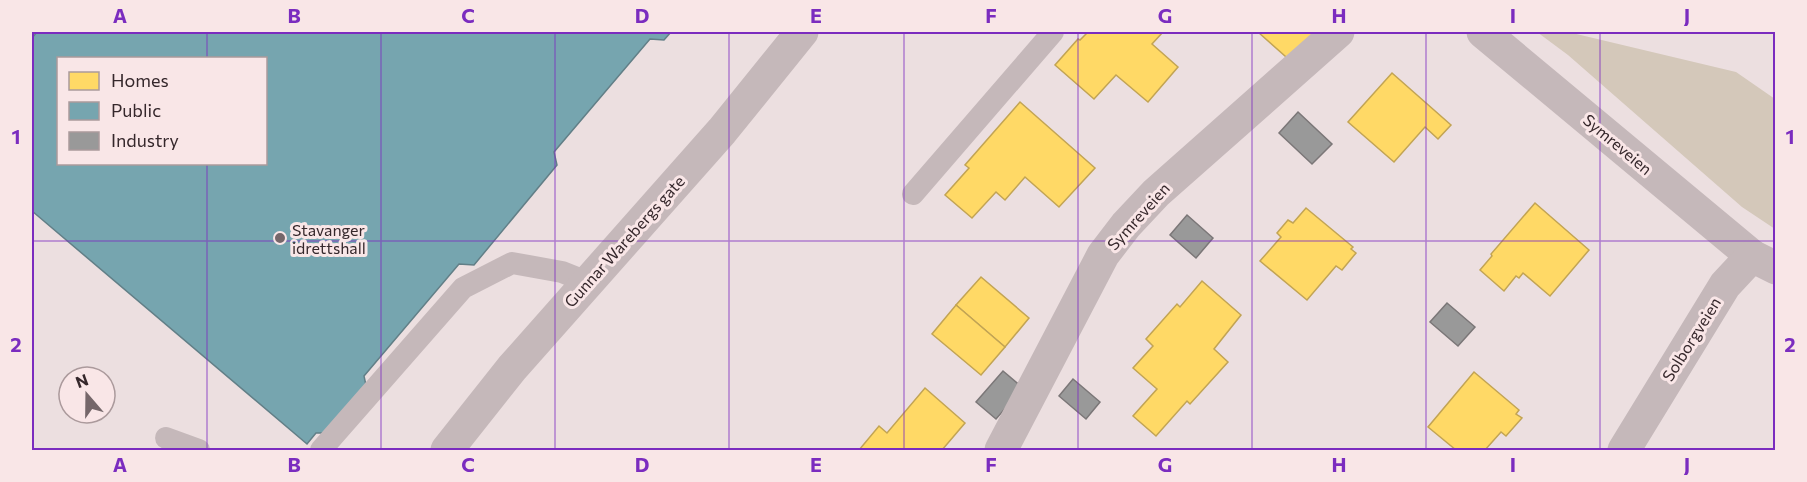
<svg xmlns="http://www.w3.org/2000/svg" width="1807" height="482" font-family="Commissioner,sans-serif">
  <rect width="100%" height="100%" fill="#ecdfe0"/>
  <polygon fill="#d4c8ba" points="1537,32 1568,32 1736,72 1775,99 1775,229 1742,207 1568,55"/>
  <g fill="#ffd966" stroke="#c2a454" stroke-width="1.5">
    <polygon points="1088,32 1163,32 1152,44 1178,67 1148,102 1116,75 1094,99 1055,65 1078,39 1080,40"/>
    <polygon points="1258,32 1323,32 1294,64"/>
    <polygon points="1392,73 1451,125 1438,139 1425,127 1394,162 1348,122"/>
    <polygon points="1020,102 1095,168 1059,207 1025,177 1005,200 996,192 972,218 945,195 969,168 965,165"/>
    <polygon points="1535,203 1589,250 1550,296 1523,273 1519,278 1516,276 1504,291 1480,270 1492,256 1491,254"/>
    <polygon points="1306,208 1353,247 1351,249 1356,253 1342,270 1336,266 1307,300 1260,261 1281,237 1277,233 1288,220 1293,223"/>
    <polygon points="981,277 1029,318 1005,347 956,305"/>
    <polygon points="1202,281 1241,315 1214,349 1228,362 1190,404 1187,401 1156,436 1133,416 1157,389 1133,368 1153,346 1146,339 1177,304 1180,307"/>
    <polygon points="956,305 1005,347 981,375 932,334"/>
    <polygon points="1474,372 1519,410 1516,414 1522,418 1506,436 1501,432 1485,450 1456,450 1428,427"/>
    <polygon points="925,388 965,423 942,450 859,450 879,426 887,433"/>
  </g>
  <path fill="#76a5af" stroke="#627f87" stroke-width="1.5" fill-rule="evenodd" d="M37,32H671L664,40L650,39L554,152L557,165L474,265L459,264L364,376L367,390L331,433H316L307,444L32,211V38ZM58,58H266V164H58Z"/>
  <g fill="#999" stroke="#7b7778" stroke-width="1.5">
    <polygon points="1298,112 1332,144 1312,164 1279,133"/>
    <polygon points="1187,215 1213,238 1196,258 1170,235"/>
    <polygon points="1447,303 1475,327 1458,346 1430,322"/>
    <polygon points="1003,371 1023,388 996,419 976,402"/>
    <polygon points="1073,379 1100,402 1086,419 1059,396"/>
  </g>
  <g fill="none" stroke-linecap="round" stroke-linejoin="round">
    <g stroke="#c5b8ba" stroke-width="22">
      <polyline points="913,194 1053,32"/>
      <polyline points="166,438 199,450"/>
      <polyline points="321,450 463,288 512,263 562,272 587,282"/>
    </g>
    <g stroke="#c5b8ba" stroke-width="33">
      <polyline points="1483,32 1752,256"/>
      <polyline points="447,450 512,368 722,131 802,32"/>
      <polyline points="1001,450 1103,255 1126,225 1156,193 1338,32"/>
      <polyline points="1624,450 1725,285 1752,256 1776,268"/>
    </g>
  </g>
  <path fill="none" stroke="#7b2cbf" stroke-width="1.5" stroke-opacity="0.55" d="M207,32V58M381,32V450M555,32V450M729,32V450M904,32V450M1078,32V450M1252,32V450M1426,32V450M1600,32V450M207,164V450M32,241H1776"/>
  <circle fill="#75676a" stroke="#f9e6e7" stroke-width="2" cx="280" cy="238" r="6"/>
  <g text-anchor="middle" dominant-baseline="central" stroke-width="6" stroke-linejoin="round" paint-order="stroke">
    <g font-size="16" fill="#35272b" stroke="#f9e6e7">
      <text transform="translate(1618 144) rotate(40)">Symreveien</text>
      <text transform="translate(1138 216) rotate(-48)">Symreveien</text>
      <text transform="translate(624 241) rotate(-48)">Gunnar Warebergs gate</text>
      <text transform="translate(1691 339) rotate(-58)">Solborgveien</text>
    </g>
    <g font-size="16" fill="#35272b" stroke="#f9e6e7" text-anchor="start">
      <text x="292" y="229">Stavanger<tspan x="292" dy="18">idrettshall</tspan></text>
    </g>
  </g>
  <rect width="1807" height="482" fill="none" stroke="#f9e6e7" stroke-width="66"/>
  <rect x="57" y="57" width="210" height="108" fill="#f9e6e7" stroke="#ab9a9c" stroke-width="1.5"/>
  <rect x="69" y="72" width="30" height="18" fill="#ffd966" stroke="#ab9a9c" stroke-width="1.5"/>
  <text x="111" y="87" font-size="18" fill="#35272b">Homes</text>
  <rect x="69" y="102" width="30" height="18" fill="#76a5af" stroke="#ab9a9c" stroke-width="1.5"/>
  <text x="111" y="117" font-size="18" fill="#35272b">Public</text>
  <rect x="69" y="132" width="30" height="18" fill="#999999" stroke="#ab9a9c" stroke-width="1.5"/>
  <text x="111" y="147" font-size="18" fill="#35272b">Industry</text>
  <g transform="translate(87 395) rotate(340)"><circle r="28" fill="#f9e6e7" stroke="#ab9a9c" stroke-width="1.5"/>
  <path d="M0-4.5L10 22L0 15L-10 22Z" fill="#75676a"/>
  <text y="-9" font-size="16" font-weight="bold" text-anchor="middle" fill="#35272b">N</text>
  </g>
  <rect x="33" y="33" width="1741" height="416" fill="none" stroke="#7b2cbf" stroke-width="2"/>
  <g font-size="20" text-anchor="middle" font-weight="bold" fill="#7b2cbf">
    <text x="120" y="23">A</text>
    <text x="294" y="23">B</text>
    <text x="468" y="23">C</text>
    <text x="642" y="23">D</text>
    <text x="816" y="23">E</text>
    <text x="991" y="23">F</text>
    <text x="1165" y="23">G</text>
    <text x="1339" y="23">H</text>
    <text x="1513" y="23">I</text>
    <text x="1687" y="23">J</text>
    <text x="16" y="144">1</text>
    <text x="1790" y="144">1</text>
    <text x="16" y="352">2</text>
    <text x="1790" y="352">2</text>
    <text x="120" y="472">A</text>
    <text x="294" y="472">B</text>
    <text x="468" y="472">C</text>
    <text x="642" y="472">D</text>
    <text x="816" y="472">E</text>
    <text x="991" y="472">F</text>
    <text x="1165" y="472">G</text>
    <text x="1339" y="472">H</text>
    <text x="1513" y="472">I</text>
    <text x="1687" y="472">J</text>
  </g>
</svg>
